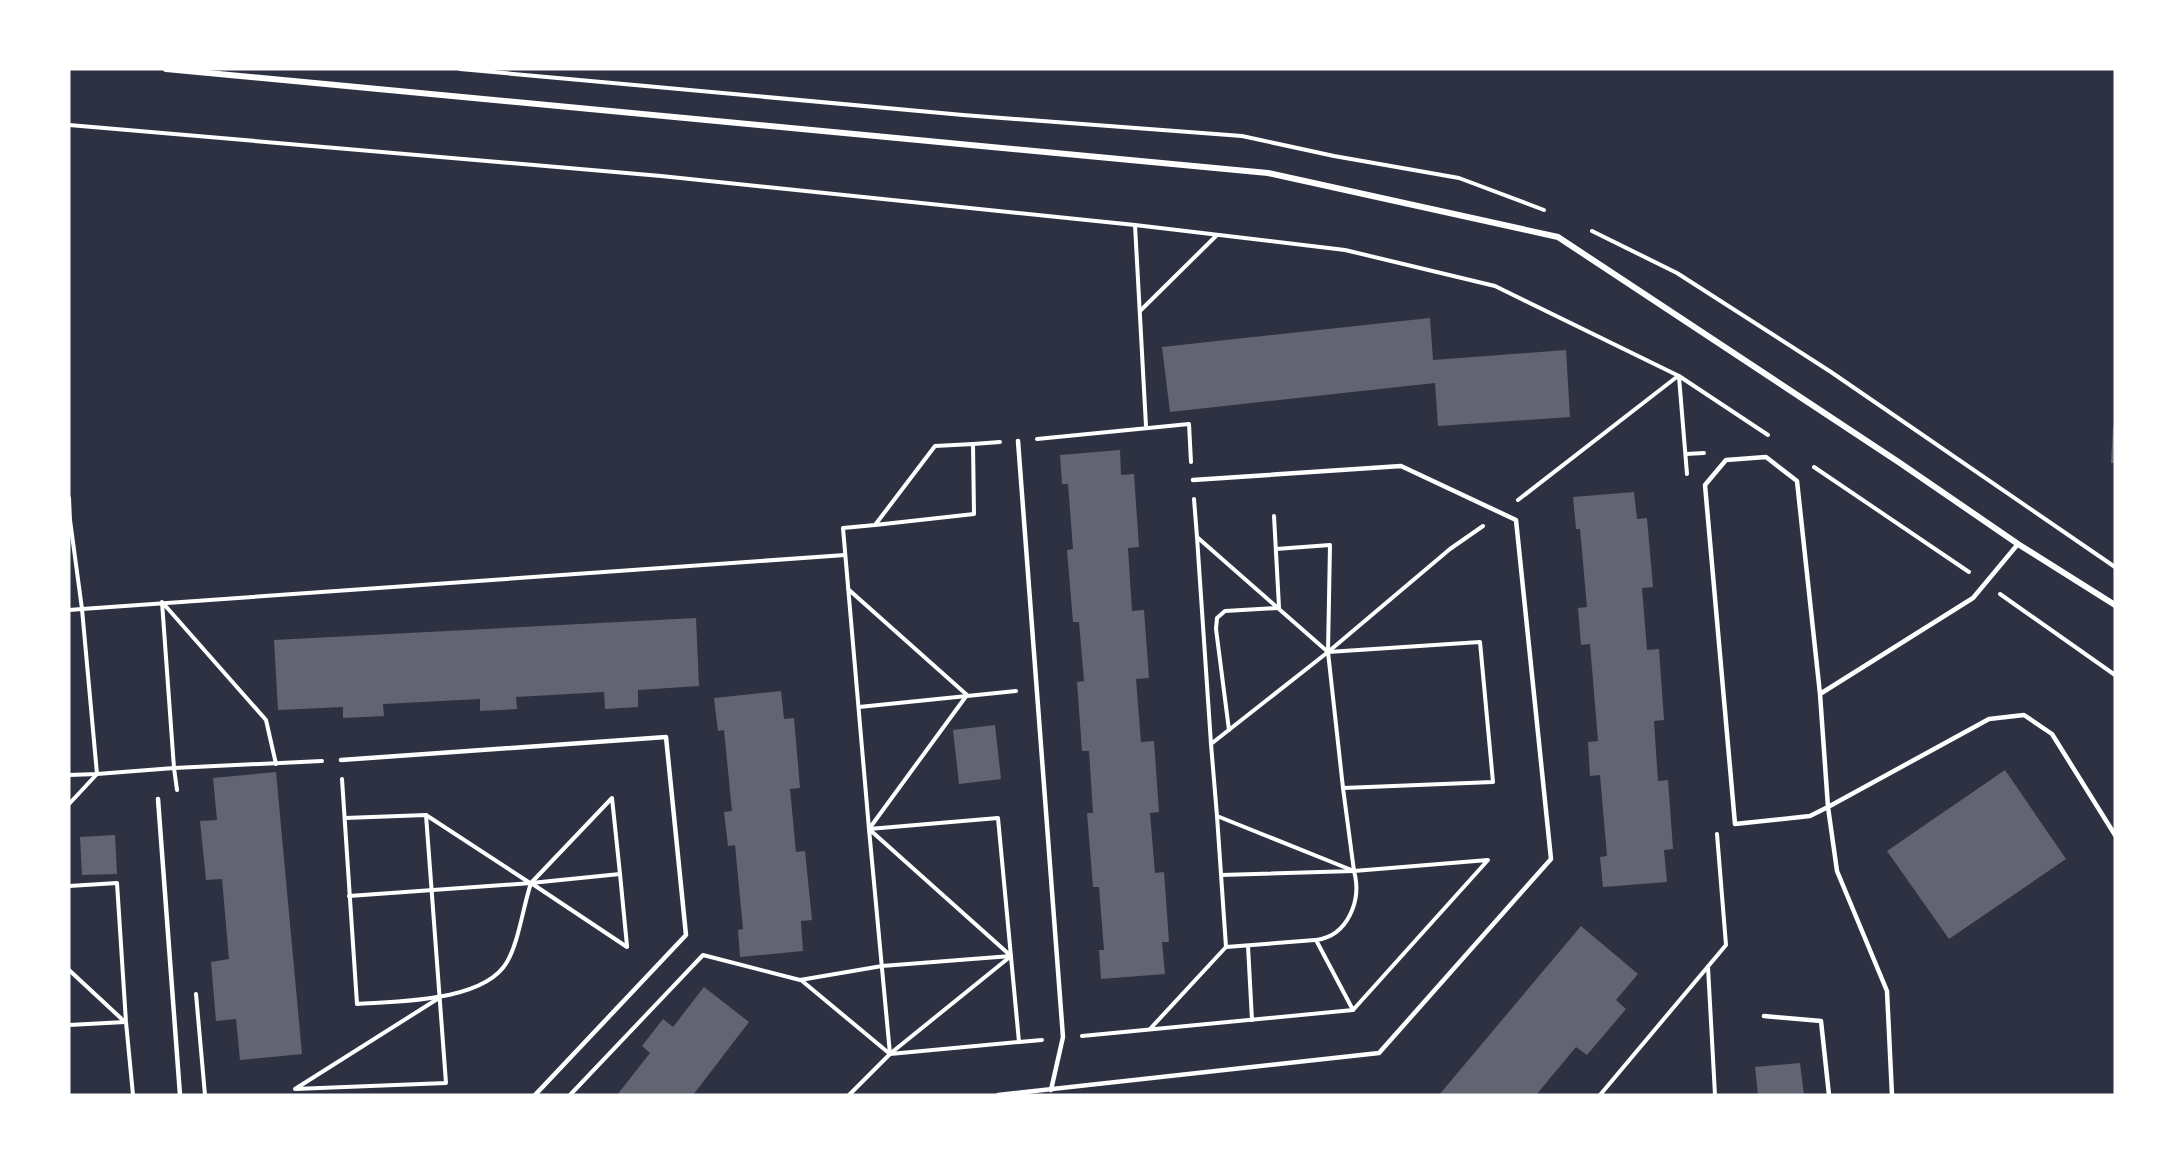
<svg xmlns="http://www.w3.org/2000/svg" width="2184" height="1164" font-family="Ubuntu,sans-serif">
  <rect width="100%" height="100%" fill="#2d3142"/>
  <g fill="#626471">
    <polygon points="1430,318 1433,360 1566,350 1570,417 1438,426 1435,383 1170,412 1162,347"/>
    <polygon points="2113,427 2115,427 2115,463 2111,463"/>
    <polygon points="1120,450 1121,475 1134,474 1139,547 1128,548 1132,611 1144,610 1149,678 1136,679 1141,742 1154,741 1159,812 1150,813 1155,873 1164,872 1169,942 1162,942 1165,974 1101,979 1099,950 1104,950 1099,887 1093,887 1087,813 1093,813 1089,751 1082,751 1077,682 1084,681 1079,622 1073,622 1067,550 1073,549 1068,484 1062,484 1060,455"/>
    <polygon points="1634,492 1637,519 1647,518 1653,587 1642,588 1647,650 1659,649 1664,720 1654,721 1658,781 1668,780 1673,849 1664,850 1667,882 1603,887 1600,857 1607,856 1600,775 1590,776 1588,742 1598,741 1590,644 1581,645 1578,608 1587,607 1580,529 1576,529 1573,497"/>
    <polygon points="696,618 699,686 638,690 638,707 605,709 604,692 516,697 517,709 480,711 480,699 383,704 384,716 343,718 343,707 278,710 274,640"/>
    <polygon points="781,691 784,719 794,718 800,788 790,789 796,852 805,851 812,920 801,921 803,951 740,957 738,930 743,929 735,845 728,846 724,812 732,811 724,730 718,731 714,698"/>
    <polygon points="995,725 1001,779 959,784 953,730"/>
    <polygon points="2005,770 2066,859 1949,939 1887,851"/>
    <polygon points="276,772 302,1054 240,1060 236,1019 216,1021 211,962 229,959 222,879 206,880 200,821 217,820 213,778"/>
    <polygon points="115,835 117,874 82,875 80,837"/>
    <polygon points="1581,926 1638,974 1616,1000 1626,1009 1587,1055 1576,1047 1536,1095 1439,1095"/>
    <polygon points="704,987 749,1022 693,1095 617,1095 650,1053 642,1046 663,1019 673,1027"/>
    <polygon points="1800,1063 1804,1095 1758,1095 1755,1067"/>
  </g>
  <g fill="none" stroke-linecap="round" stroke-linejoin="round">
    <g stroke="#fff" stroke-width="4">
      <polyline points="460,69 963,115 1242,136 1334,156 1459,178 1544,210"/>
      <polyline points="69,125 661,176 1135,225 1345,250 1495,286 1679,376 1768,435"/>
      <polyline points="1135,225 1146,426"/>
      <polyline points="1592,231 1677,273 1831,372 2115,567"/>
      <polyline points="1140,311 1217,235"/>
      <polyline points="1679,377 1687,474"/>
      <polyline points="1037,439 1189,424 1191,462"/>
      <polyline points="973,444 1000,442"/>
      <polyline points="1686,454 1704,453"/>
      <polyline points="1814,467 1969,572"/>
      <polyline points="69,498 70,521"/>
      <polyline points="1194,499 1197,537"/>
      <polyline points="1518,500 1678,376"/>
      <polyline points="1274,516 1279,607"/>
      <polyline points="848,589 967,695 869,829 843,528 875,525 935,446 973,444 974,514 875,525"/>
      <polyline points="2000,594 2115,675"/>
      <polyline points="69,610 82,609 70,520"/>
      <polyline points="859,707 1016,691"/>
      <polyline points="1229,730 1216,629 1217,618 1225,611 1278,608"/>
      <polyline points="1211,744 1197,537 1328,652 1480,642 1493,782 1343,788 1328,652 1330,545 1276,549"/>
      <polyline points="69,775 97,774 82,609 845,555"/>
      <path d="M342,779L357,1004C398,1001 484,1002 507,962C519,941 523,907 531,883L627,947"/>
      <path d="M1343,788L1354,871C1362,900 1348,936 1316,940L1353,1010L1488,860L1354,871"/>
      <polyline points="177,790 174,768 322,761"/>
      <polyline points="69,804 97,774 174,768 162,602 266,720 276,764"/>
      <polyline points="426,815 530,883"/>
      <polyline points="1217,816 1211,744 1328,652 1450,549 1483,526"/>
      <polyline points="345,818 426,815 446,1083 295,1089 439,998"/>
      <polyline points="531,883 612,798 620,874"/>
      <polyline points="69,886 117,883 126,1022 133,1095"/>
      <polyline points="349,896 531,883 620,874 627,946"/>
      <polyline points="1248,946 1252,1020"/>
      <polyline points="1226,947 1315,940"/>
      <polyline points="1708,967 1715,1095"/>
      <polyline points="69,970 125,1022"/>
      <polyline points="801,980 890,1054 849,1095"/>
      <polyline points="196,994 205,1095"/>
      <polyline points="69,1025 125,1022"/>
      <polyline points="1150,1029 1226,947 1217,816 1354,871 1221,875"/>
      <polyline points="1082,1036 1353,1010"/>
      <polyline points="1019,1042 1042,1040"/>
      <polyline points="891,1053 1011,956"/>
      <polyline points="570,1095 703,955 800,980 882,966 1011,956 869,829 998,818 1019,1042 890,1054 869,829"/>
      <polyline points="1600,1095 1726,945 1717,834"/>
    </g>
    <g stroke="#fff" stroke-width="4.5">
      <polyline points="1018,441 1063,1037 1051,1090"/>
      <polyline points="1820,694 1828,807 1810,816 1735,824 1705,485 1726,460 1766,457 1797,481 1820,694 1973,598 2018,544"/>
      <polyline points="341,760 666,737 686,935 535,1095"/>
      <polyline points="158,799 180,1095"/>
      <polyline points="1764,1016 1821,1021 1829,1095"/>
      <polyline points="998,1095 1379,1053 1551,859 1516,520 1401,466 1193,480"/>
      <polyline points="1892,1095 1887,991 1837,871 1828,807 1989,719 2024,715 2052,734 2115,835"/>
    </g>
    <polyline stroke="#fff" stroke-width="6" points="166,69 1268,173 1558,237 1900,463 2018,544 2115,605"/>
  </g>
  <rect width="2184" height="1164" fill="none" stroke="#ffffff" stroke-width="141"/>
</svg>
